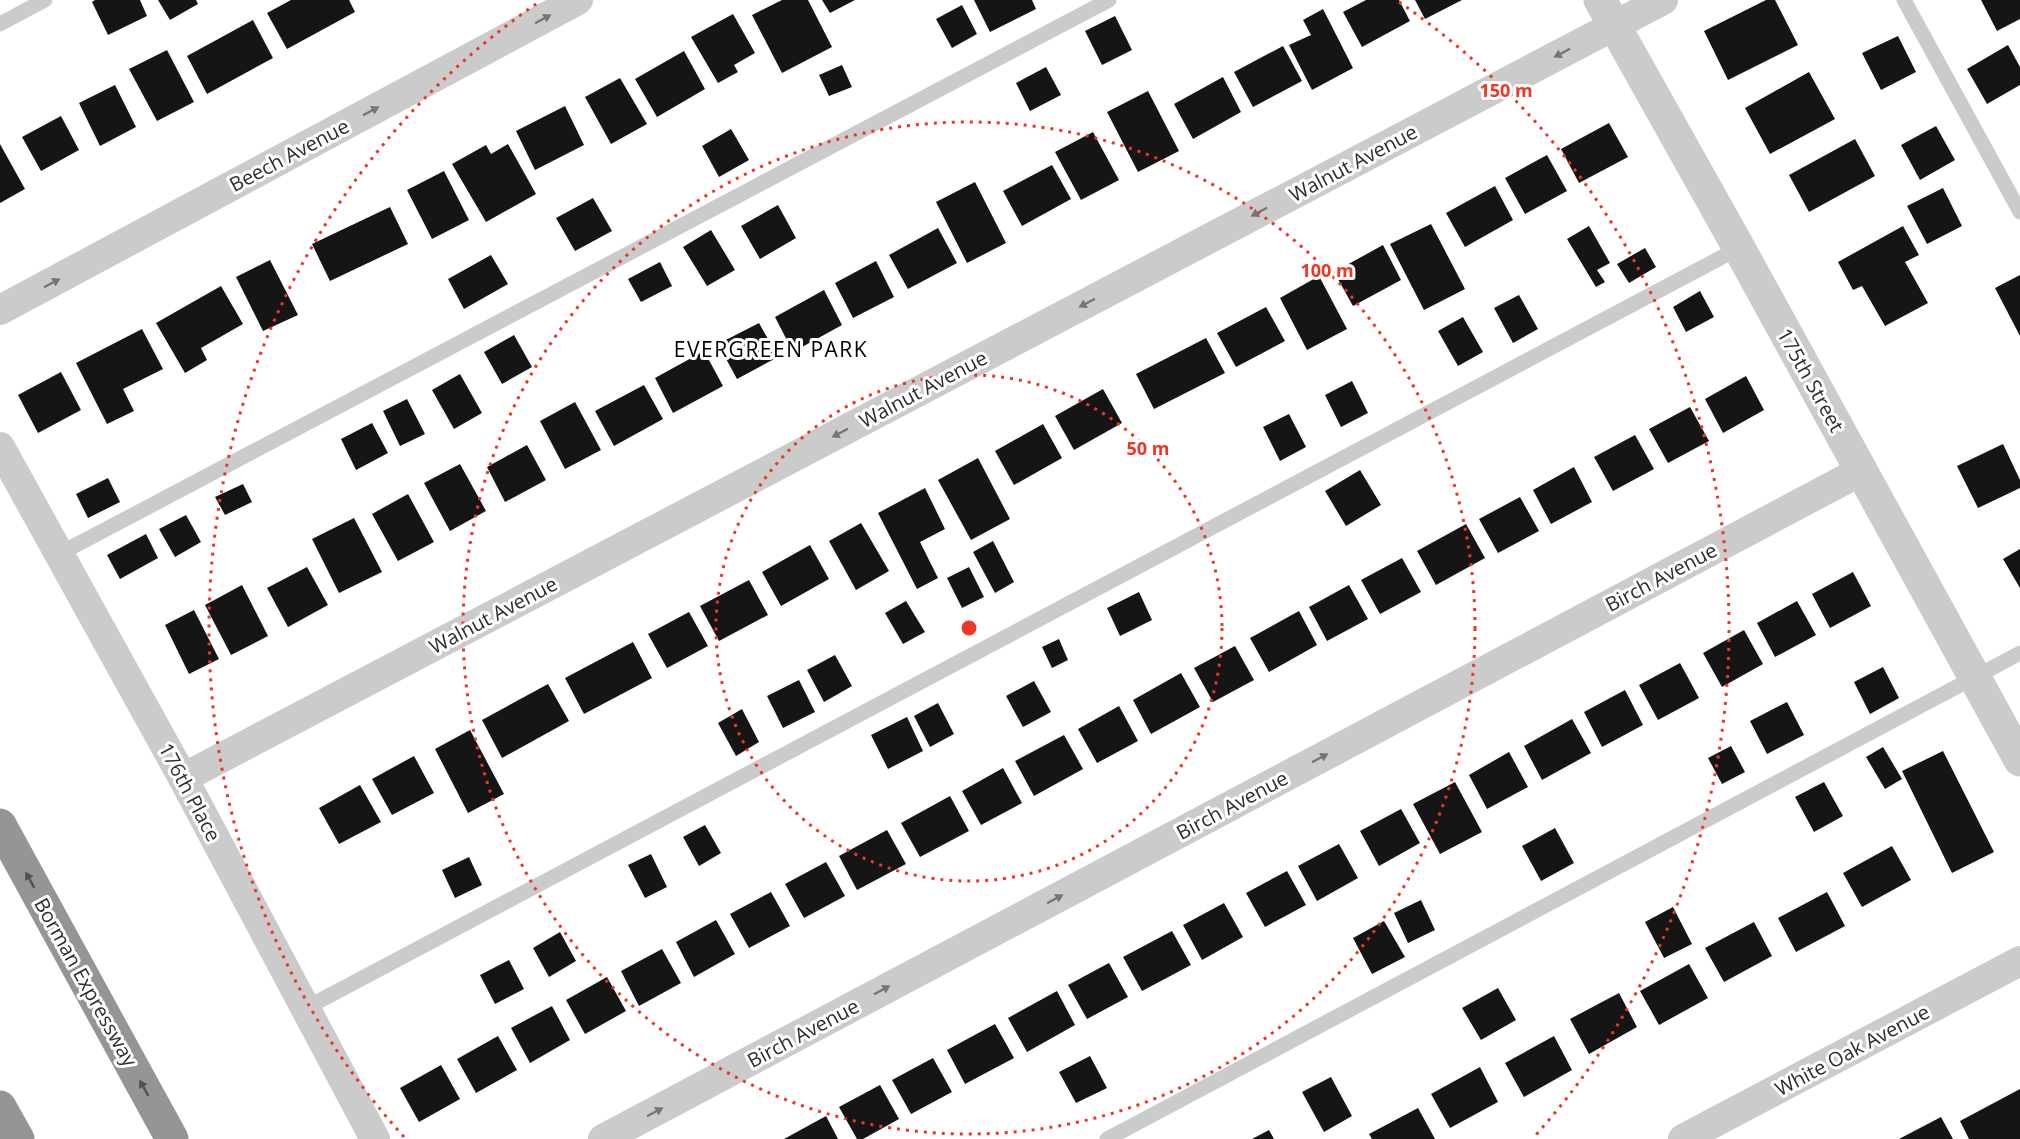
<svg xmlns="http://www.w3.org/2000/svg" width="2020" height="1139" font-family="'Open Sans',sans-serif">
  <rect width="100%" height="100%" fill="#fff"/>
  <g fill="#151515">
    <polygon points="95,0 140,0 147,16 108,35 92,2"/>
    <polygon points="158,0 196,0 198,4 170,20"/>
    <polygon points="291,0 349,0 355,12 287,49 267,13"/>
    <polygon points="782,0 808,0 832,47 782,73 752,15"/>
    <polygon points="822,0 855,0 830,13"/>
    <polygon points="974,0 1032,0 1036,9 990,32"/>
    <polygon points="1366,0 1399,0 1410,21 1362,47 1343,12"/>
    <polygon points="1415,0 1462,0 1425,19"/>
    <polygon points="1766,0 1775,0 1798,45 1728,80 1704,31"/>
    <polygon points="1981,0 2020,0 2020,19 1997,31"/>
    <polygon points="962,5 977,34 952,48 936,19"/>
    <polygon points="1323,9 1353,68 1312,90 1289,45 1311,35 1303,20"/>
    <polygon points="733,14 755,53 734,65 738,72 718,83 691,37"/>
    <polygon points="1115,16 1132,50 1102,65 1085,31"/>
    <polygon points="253,20 273,58 207,94 187,56"/>
    <polygon points="1898,36 1916,72 1881,90 1862,53"/>
    <polygon points="2008,45 2020,67 2020,85 1987,104 1967,69"/>
    <polygon points="1283,46 1302,81 1253,107 1234,72"/>
    <polygon points="167,50 194,102 157,121 129,69"/>
    <polygon points="684,51 705,89 657,117 635,79"/>
    <polygon points="842,65 852,87 829,96 819,75"/>
    <polygon points="1046,67 1061,95 1030,111 1016,83"/>
    <polygon points="1809,72 1835,119 1770,154 1745,108"/>
    <polygon points="1223,77 1241,112 1193,139 1174,104"/>
    <polygon points="620,78 647,124 611,144 585,97"/>
    <polygon points="115,85 136,127 100,146 79,103"/>
    <polygon points="1148,91 1179,151 1138,172 1107,112"/>
    <polygon points="565,106 584,145 535,170 516,131"/>
    <polygon points="61,116 79,150 41,171 22,137"/>
    <polygon points="1609,123 1628,157 1579,183 1561,149"/>
    <polygon points="1936,126 1955,160 1920,180 1901,145"/>
    <polygon points="731,129 749,160 719,177 702,146"/>
    <polygon points="1093,132 1119,180 1081,200 1055,152"/>
    <polygon points="1855,139 1875,176 1809,212 1789,175"/>
    <polygon points="0,144 25,189 0,203"/>
    <polygon points="508,144 536,194 486,222 452,164 486,145 491,154"/>
    <polygon points="1547,155 1567,191 1525,214 1505,178"/>
    <polygon points="1052,165 1071,199 1022,226 1003,191"/>
    <polygon points="444,171 469,220 432,239 407,190"/>
    <polygon points="975,182 1006,243 967,263 936,202"/>
    <polygon points="1495,186 1513,220 1465,247 1446,213"/>
    <polygon points="1943,188 1962,226 1927,244 1907,206"/>
    <polygon points="593,198 612,231 575,251 556,218"/>
    <polygon points="778,205 796,238 760,259 741,226"/>
    <polygon points="390,207 408,244 330,281 312,244"/>
    <polygon points="1431,224 1465,289 1424,310 1390,244"/>
    <polygon points="1589,226 1610,263 1597,270 1605,282 1596,287 1567,239"/>
    <polygon points="1903,226 1919,255 1905,262 1928,303 1885,326 1862,286 1853,290 1838,262"/>
    <polygon points="938,228 957,263 908,289 889,255"/>
    <polygon points="711,230 735,270 707,286 683,247"/>
    <polygon points="1383,245 1401,280 1353,306 1334,272"/>
    <polygon points="1645,248 1656,267 1629,283 1617,264"/>
    <polygon points="491,255 508,284 464,309 448,279"/>
    <polygon points="270,260 298,315 263,331 236,277"/>
    <polygon points="876,261 894,297 853,318 835,283"/>
    <polygon points="660,262 672,286 641,302 628,279"/>
    <polygon points="2020,275 2020,336 1995,288"/>
    <polygon points="1319,276 1347,329 1307,350 1280,298"/>
    <polygon points="221,286 243,324 201,348 207,360 185,373 156,323"/>
    <polygon points="824,290 842,325 793,352 775,317"/>
    <polygon points="1700,291 1714,317 1686,332 1673,307"/>
    <polygon points="1519,295 1538,329 1513,343 1494,308"/>
    <polygon points="1266,307 1285,341 1236,367 1217,333"/>
    <polygon points="1463,317 1483,352 1458,366 1438,331"/>
    <polygon points="759,323 778,357 737,379 718,344"/>
    <polygon points="142,329 163,369 123,389 134,411 107,424 76,363"/>
    <polygon points="514,335 532,367 502,384 484,352"/>
    <polygon points="1206,338 1225,373 1154,409 1136,374"/>
    <polygon points="704,351 723,386 673,413 655,378"/>
    <polygon points="61,372 81,410 38,433 18,395"/>
    <polygon points="460,374 482,413 454,429 432,390"/>
    <polygon points="1746,376 1764,410 1723,433 1705,399"/>
    <polygon points="1352,381 1368,413 1341,427 1325,395"/>
    <polygon points="644,385 663,419 614,446 595,411"/>
    <polygon points="1103,389 1122,423 1074,450 1055,416"/>
    <polygon points="407,399 425,434 400,446 383,411"/>
    <polygon points="575,402 601,450 565,469 540,421"/>
    <polygon points="1690,407 1709,441 1668,463 1649,429"/>
    <polygon points="1289,414 1306,447 1280,461 1263,427"/>
    <polygon points="372,423 388,453 356,470 341,439"/>
    <polygon points="1043,424 1062,458 1014,485 995,451"/>
    <polygon points="1635,435 1654,469 1613,491 1594,457"/>
    <polygon points="2003,444 2020,480 2020,488 1978,508 1957,466"/>
    <polygon points="527,445 546,480 505,502 487,467"/>
    <polygon points="978,458 1010,519 971,540 938,480"/>
    <polygon points="460,464 486,511 450,531 424,483"/>
    <polygon points="1574,467 1592,502 1551,524 1533,490"/>
    <polygon points="1360,470 1381,505 1346,526 1325,491"/>
    <polygon points="108,478 120,502 88,518 76,494"/>
    <polygon points="243,484 252,502 225,515 215,497"/>
    <polygon points="925,488 945,529 920,542 938,578 917,589 878,513"/>
    <polygon points="408,494 434,542 398,561 372,514"/>
    <polygon points="1520,497 1539,531 1498,553 1479,519"/>
    <polygon points="186,515 201,542 175,557 159,529"/>
    <polygon points="354,518 382,572 339,593 312,539"/>
    <polygon points="861,523 889,571 856,590 829,541"/>
    <polygon points="1466,524 1485,558 1436,585 1417,551"/>
    <polygon points="146,534 158,558 120,579 107,555"/>
    <polygon points="993,541 1014,582 995,593 973,552"/>
    <polygon points="810,545 829,579 781,606 762,572"/>
    <polygon points="2020,549 2020,588 2003,559"/>
    <polygon points="1402,558 1421,592 1380,614 1361,580"/>
    <polygon points="307,567 328,605 288,627 267,588"/>
    <polygon points="969,567 984,597 962,608 947,578"/>
    <polygon points="1853,572 1871,606 1830,628 1812,594"/>
    <polygon points="749,580 768,615 719,641 700,606"/>
    <polygon points="242,585 268,636 231,655 205,605"/>
    <polygon points="1349,585 1368,619 1327,641 1309,607"/>
    <polygon points="1139,592 1152,620 1120,636 1107,608"/>
    <polygon points="906,601 925,632 903,644 885,613"/>
    <polygon points="1797,601 1816,635 1775,657 1757,623"/>
    <polygon points="194,610 219,659 189,674 165,625"/>
    <polygon points="1299,611 1317,645 1269,672 1250,638"/>
    <polygon points="689,612 708,646 667,668 648,634"/>
    <polygon points="1744,630 1763,664 1722,687 1703,653"/>
    <polygon points="1059,639 1068,660 1052,668 1042,647"/>
    <polygon points="633,642 652,678 584,714 565,678"/>
    <polygon points="1235,646 1254,680 1213,702 1194,668"/>
    <polygon points="835,655 852,686 824,702 807,670"/>
    <polygon points="1680,663 1699,698 1658,720 1639,685"/>
    <polygon points="1883,667 1899,698 1870,714 1854,682"/>
    <polygon points="1181,673 1200,707 1151,734 1133,700"/>
    <polygon points="799,680 815,712 783,728 767,696"/>
    <polygon points="1034,681 1051,712 1023,727 1006,696"/>
    <polygon points="548,684 569,721 502,758 482,720"/>
    <polygon points="1625,690 1643,725 1602,747 1584,712"/>
    <polygon points="1787,702 1804,735 1767,754 1750,721"/>
    <polygon points="938,703 954,734 930,747 914,716"/>
    <polygon points="1119,706 1138,741 1097,763 1078,729"/>
    <polygon points="742,709 759,742 736,756 718,723"/>
    <polygon points="907,717 923,751 888,769 871,735"/>
    <polygon points="1572,719 1591,753 1542,780 1524,746"/>
    <polygon points="470,730 504,794 468,813 435,749"/>
    <polygon points="1064,735 1083,769 1034,796 1015,761"/>
    <polygon points="1731,746 1745,772 1722,784 1708,758"/>
    <polygon points="1883,747 1902,779 1885,789 1866,757"/>
    <polygon points="1943,751 1994,852 1952,873 1902,771"/>
    <polygon points="1509,752 1528,787 1487,809 1469,775"/>
    <polygon points="414,756 434,793 392,815 372,779"/>
    <polygon points="1003,768 1022,803 981,825 962,791"/>
    <polygon points="1455,782 1482,832 1440,854 1413,804"/>
    <polygon points="1824,782 1843,816 1814,832 1795,797"/>
    <polygon points="360,785 381,822 339,844 319,808"/>
    <polygon points="950,796 969,831 920,857 901,823"/>
    <polygon points="1401,809 1420,843 1379,866 1360,831"/>
    <polygon points="705,825 721,853 699,866 683,837"/>
    <polygon points="1555,828 1574,863 1541,881 1522,846"/>
    <polygon points="887,830 906,864 857,890 839,856"/>
    <polygon points="1339,844 1358,878 1317,901 1298,866"/>
    <polygon points="1892,846 1911,880 1862,907 1843,873"/>
    <polygon points="651,854 667,887 645,898 628,865"/>
    <polygon points="469,857 482,885 455,898 442,870"/>
    <polygon points="826,862 845,896 804,918 785,884"/>
    <polygon points="1287,871 1306,905 1265,927 1246,893"/>
    <polygon points="771,892 790,926 749,948 730,914"/>
    <polygon points="1827,892 1845,926 1796,952 1778,918"/>
    <polygon points="1421,900 1435,930 1408,943 1394,913"/>
    <polygon points="1224,903 1243,937 1202,960 1183,925"/>
    <polygon points="1673,907 1692,944 1664,958 1645,922"/>
    <polygon points="716,920 735,954 694,977 676,942"/>
    <polygon points="1384,921 1405,957 1372,974 1353,938"/>
    <polygon points="1754,922 1772,956 1724,982 1705,948"/>
    <polygon points="1172,931 1191,965 1142,991 1123,957"/>
    <polygon points="560,932 576,961 549,977 533,948"/>
    <polygon points="662,949 681,983 639,1006 621,971"/>
    <polygon points="509,960 524,989 495,1004 480,975"/>
    <polygon points="1109,963 1128,997 1087,1019 1068,985"/>
    <polygon points="1689,964 1708,998 1659,1025 1640,991"/>
    <polygon points="607,977 626,1011 585,1034 566,1000"/>
    <polygon points="1498,988 1516,1020 1481,1040 1462,1008"/>
    <polygon points="1057,991 1075,1025 1027,1052 1008,1018"/>
    <polygon points="1619,993 1637,1027 1589,1054 1570,1019"/>
    <polygon points="552,1006 570,1040 530,1063 511,1028"/>
    <polygon points="995,1024 1014,1058 965,1084 947,1050"/>
    <polygon points="498,1036 517,1070 476,1093 457,1059"/>
    <polygon points="1554,1036 1572,1070 1524,1097 1505,1063"/>
    <polygon points="1090,1056 1107,1088 1076,1103 1059,1072"/>
    <polygon points="933,1058 952,1092 911,1114 892,1080"/>
    <polygon points="441,1065 460,1099 419,1122 400,1088"/>
    <polygon points="1480,1067 1498,1102 1450,1128 1431,1094"/>
    <polygon points="1331,1077 1352,1116 1324,1132 1302,1092"/>
    <polygon points="880,1085 899,1119 863,1139 857,1139 839,1107"/>
    <polygon points="2020,1089 2020,1139 1969,1139 1960,1121"/>
    <polygon points="1418,1108 1435,1139 1372,1139 1369,1134"/>
    <polygon points="826,1116 838,1139 784,1139"/>
    <polygon points="1941,1117 1953,1139 1899,1139"/>
    <polygon points="1269,1130 1274,1139 1252,1139"/>
  </g>
  <g fill="none" stroke-linecap="round" stroke-linejoin="round">
    <g stroke="#cbcbcb" stroke-width="15">
      <polyline points="1904,0 2020,212"/>
      <polyline points="0,24 45,0"/>
      <polyline points="59,554 1109,0"/>
      <polyline points="306,1008 1739,248"/>
      <polyline points="1107,1139 2020,653"/>
    </g>
    <g stroke="#cbcbcb" stroke-width="30">
      <polyline points="0,310 578,0"/>
      <polyline points="0,447 183,778 375,1139"/>
      <polyline points="183,778 1663,0"/>
      <polyline points="603,1139 1861,471"/>
      <polyline points="1683,1139 2020,961"/>
    </g>
    <polyline stroke="#cbcbcb" stroke-width="33" points="1600,0 1739,248 2020,760"/>
    <g stroke="#959595" stroke-width="33">
      <polyline points="0,825 172,1139"/>
      <polyline points="0,1107 18,1139"/>
    </g>
  </g>
  <defs><path id="oneway-solid" d="M-6-.8H1V-3.2L6.5 0L1 3.2V.8H-6Z" transform="scale(1.5)"/></defs>
  <g fill="#757575">
    <use href="#oneway-solid" transform="translate(543 19) rotate(-28)"/>
    <use href="#oneway-solid" transform="translate(1562 53) rotate(152)"/>
    <use href="#oneway-solid" transform="translate(371 111) rotate(-28)"/>
    <use href="#oneway-solid" transform="translate(1259 212) rotate(152)"/>
    <use href="#oneway-solid" transform="translate(52 283) rotate(-28)"/>
    <use href="#oneway-solid" transform="translate(1087 303) rotate(152)"/>
    <use href="#oneway-solid" transform="translate(840 433) rotate(152)"/>
    <use href="#oneway-solid" transform="translate(1320 758) rotate(-28)"/>
    <use href="#oneway-solid" transform="translate(1055 899) rotate(-28)"/>
    <use href="#oneway-solid" transform="translate(882 990) rotate(-28)"/>
    <use href="#oneway-solid" transform="translate(655 1112) rotate(-28)"/>
  </g>
  <g fill="#525252">
    <use href="#oneway-solid" transform="translate(30 880) rotate(-119)"/>
    <use href="#oneway-solid" transform="translate(144 1088) rotate(-119)"/>
  </g>
  <g fill="none" stroke="#f03526" stroke-width="3" stroke-dasharray="3 6">
    <circle cx="969" cy="628" r="253"/>
    <circle cx="969" cy="628" r="506"/>
    <path d="M404 1137A760 760 0 0 1 539 2M1399 2A760 760 0 0 1 1534 1137"/>
  </g>
  <g text-anchor="middle" dominant-baseline="central" stroke-width="6" stroke-linejoin="round" paint-order="stroke">
    <g font-size="20" fill="#2e2e2e" stroke="#fff">
      <text transform="translate(289 155) rotate(-28)">Beech Avenue</text>
      <text transform="translate(1353 163) rotate(-28)">Walnut Avenue</text>
      <text transform="translate(1811 380) rotate(61)">175th Street</text>
      <text transform="translate(923 389) rotate(-28)">Walnut Avenue</text>
      <text transform="translate(1661 577) rotate(-28)">Birch Avenue</text>
      <text transform="translate(493 615) rotate(-28)">Walnut Avenue</text>
      <text transform="translate(190 792) rotate(62)">176th Place</text>
      <text transform="translate(1232 805) rotate(-28)">Birch Avenue</text>
      <text transform="translate(86 982) rotate(61)">Borman Expressway</text>
      <text transform="translate(803 1033) rotate(-28)">Birch Avenue</text>
      <text transform="translate(1852 1050) rotate(-28)">White Oak Avenue</text>
    </g>
    <g font-size="21" letter-spacing="1.5" fill="#000" stroke="#fff">
      <text x="771" y="349">EVERGREEN PARK</text>
    </g>
  </g>
  <circle cx="969" cy="628" r="9" fill="#f03526" stroke="#fff" stroke-width="3"/>
  <g font-size="18" text-anchor="middle" font-weight="bold" fill="#f03526" stroke="#fff" stroke-width="6" stroke-linejoin="round" paint-order="stroke">
    <text x="1506" y="97">150 m</text>
    <text x="1327" y="277">100 m</text>
    <text x="1148" y="455">50 m</text>
  </g>
</svg>
